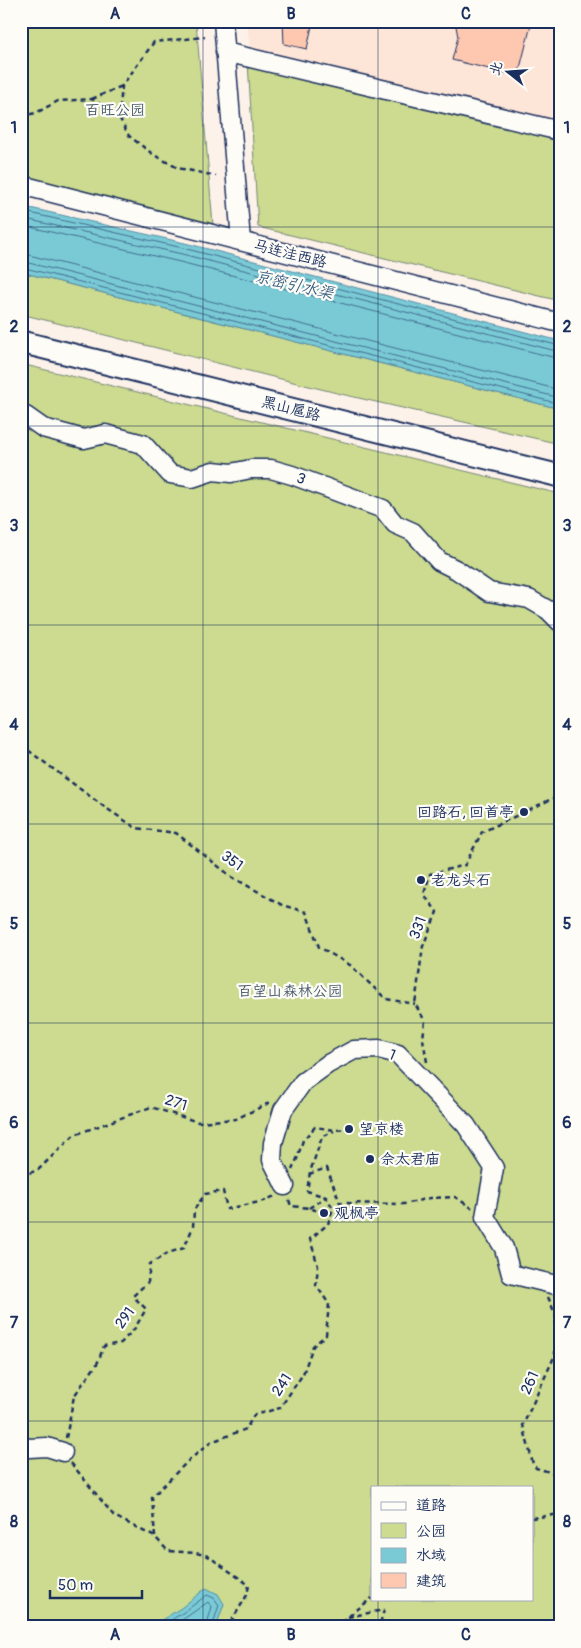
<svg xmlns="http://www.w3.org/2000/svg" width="581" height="1648" font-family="Pangolin,'LXGW WenKai TC',sans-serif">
  <rect width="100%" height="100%" fill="#fdf2e9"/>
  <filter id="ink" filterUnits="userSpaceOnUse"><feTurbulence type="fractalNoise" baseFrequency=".02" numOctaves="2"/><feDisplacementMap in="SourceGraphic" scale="10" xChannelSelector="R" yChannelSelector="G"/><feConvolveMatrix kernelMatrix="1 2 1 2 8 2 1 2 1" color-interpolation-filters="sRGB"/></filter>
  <g filter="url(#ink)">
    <polygon fill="#fde5d8" points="247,21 560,21 560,137 251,63"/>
    <g fill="#ccdb8f" stroke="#748576" fill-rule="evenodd">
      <polygon points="21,21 196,21 213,225 21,177"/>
      <polygon points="248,62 560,137 560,301 258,227"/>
      <polygon points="21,272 560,409 560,444 341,394 21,314"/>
      <path d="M21,364L560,494V1627H21ZM372,1487H532V1599H372Z"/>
    </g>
    <g fill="#7acad6" stroke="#548ca6">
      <polygon points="21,206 185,243 560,341 560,409 21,272"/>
      <polygon points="206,1588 218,1594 224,1604 216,1627 154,1627 155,1624 181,1608"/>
    </g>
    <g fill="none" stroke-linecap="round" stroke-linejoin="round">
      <g stroke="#416d8e" stroke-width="1">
        <polyline points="21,211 183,248 560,346"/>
        <polyline points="21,218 182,254 560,352"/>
        <polyline points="21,225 180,262 560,359"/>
        <polyline points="21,253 560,390"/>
        <polyline points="21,261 560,398"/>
        <polyline points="21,267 560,404"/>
        <polyline points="160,1627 184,1612 207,1595 214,1598 219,1605 212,1627"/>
        <polyline points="172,1627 208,1602 212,1607 206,1627"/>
      </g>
    </g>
    <g fill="#fec8b0" stroke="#1b2f5e">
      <polygon points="283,21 313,21 307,49 284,44"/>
      <polygon points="455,21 532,21 518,76 452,60 458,37"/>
    </g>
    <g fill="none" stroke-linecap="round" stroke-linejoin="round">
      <defs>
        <g id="minor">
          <polyline points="223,21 241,241"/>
          <polyline points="225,52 560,131"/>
          <polyline points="21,185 560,323"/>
          <polyline points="21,417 26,416 43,428 84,439 105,434 143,444 170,474 192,478 213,471 231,473 251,469 271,469 292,475 383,509 395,524 413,532 439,561 457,570 489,592 529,599 548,610 560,622"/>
          <polyline points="285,1186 272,1160 273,1143 283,1110 303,1082 328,1064 354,1050 379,1049 398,1054 466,1125 494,1168 485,1217 504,1248 511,1274 560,1286"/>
          <polyline points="21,1446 29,1448 47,1447 63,1452"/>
        </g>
        <polyline id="major" points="21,342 560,476"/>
      </defs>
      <use href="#minor" stroke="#1b2f5e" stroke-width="21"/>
      <use href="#major" stroke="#1b2f5e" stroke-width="25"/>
      <g stroke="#1b2f5e" stroke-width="2.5" stroke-dasharray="5 4" stroke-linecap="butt">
        <polyline points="92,99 122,86"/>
        <polyline points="21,116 36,113 58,101 92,99 119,117 129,136 154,155 178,168 216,176"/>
        <polyline points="119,117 122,86 154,42 205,37"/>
        <polyline points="21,745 103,806 136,828 176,833 232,877 282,905 306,912 319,947 350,965 386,999 415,1004"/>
        <polyline points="427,1062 423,1039 425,1021 415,1004 423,946 437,912 424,894 430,874 465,865 482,832 560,795"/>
        <polyline points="292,1170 297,1159 303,1140 315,1127 335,1130 349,1129"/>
        <polyline points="309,1174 327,1168 340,1203 404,1204 430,1198 455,1197 472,1208"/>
        <polyline points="21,1176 38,1170 74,1135 151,1107 198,1122 236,1119 269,1103 270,1104"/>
        <polyline points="289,1200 291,1206 309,1208 324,1213"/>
        <polyline points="309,1208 326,1197 307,1191 310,1172 322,1137 334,1131"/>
        <polyline points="548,1297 556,1316 555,1355 523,1425 533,1464 536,1468 560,1475"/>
        <polyline points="66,1438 74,1396 97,1364 104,1346 121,1343 135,1328 146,1309 133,1296 148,1282 150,1264 168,1253 184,1248 193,1227 194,1210 205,1194 223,1191 227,1209 264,1201 275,1196"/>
        <polyline points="71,1463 114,1516 155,1537 168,1551 196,1553 208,1556 249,1585 247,1595 228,1627"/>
        <polyline points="532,1518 560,1514"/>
        <polyline points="155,1537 152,1497 188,1461 211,1442 246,1429 254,1415 280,1408 303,1374 313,1346 326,1335 329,1304 316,1285 318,1266 310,1239 328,1224 333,1208 326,1197"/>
        <polyline points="348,1617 384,1610 379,1627"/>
        <polyline points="329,1627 332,1627"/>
        <polyline points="335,1627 372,1598"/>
      </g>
      <use href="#minor" stroke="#fdfcf7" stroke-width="18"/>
      <use href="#major" stroke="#fdfcf7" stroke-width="21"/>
    </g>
  </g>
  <path fill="none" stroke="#1b2f5e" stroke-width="1" stroke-opacity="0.55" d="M203,21V1627M378,21V1487M21,227H560M21,426H560M21,625H560M21,824H560M21,1023H560M21,1222H560M21,1421H560M378,1599V1627"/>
  <g fill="#1b2f5e" stroke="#fdfcf7" stroke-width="2">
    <circle cx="524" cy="812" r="5"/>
    <circle cx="421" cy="880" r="5"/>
    <circle cx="349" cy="1129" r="5"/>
    <circle cx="370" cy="1159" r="5"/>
    <circle cx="324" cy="1213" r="5"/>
  </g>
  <g text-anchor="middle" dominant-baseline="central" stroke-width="4.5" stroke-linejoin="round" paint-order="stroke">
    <g font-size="15" fill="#475a6a" stroke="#fdfcf7">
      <text x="115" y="110">百旺公园</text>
      <text x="290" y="991">百望山森林公园</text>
    </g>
    <g font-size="15" fill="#1b2f5e" stroke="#fdfcf7">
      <text transform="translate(290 254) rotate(14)">马连洼西路</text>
      <text transform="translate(291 409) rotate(14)">黑山扈路</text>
      <text transform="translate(301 479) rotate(20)">3</text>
      <text transform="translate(232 861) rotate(36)">351</text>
      <text transform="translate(418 928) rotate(-69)">331</text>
      <text transform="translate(392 1055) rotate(24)">1</text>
      <text transform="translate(176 1103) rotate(18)">271</text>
      <text transform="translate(125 1318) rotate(-54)">291</text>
      <text transform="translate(530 1383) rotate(-65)">261</text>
      <text transform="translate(282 1385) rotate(-56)">241</text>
    </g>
    <g font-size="15" fill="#1b2f5e" stroke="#fdfcf7" text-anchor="start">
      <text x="514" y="812" text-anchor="end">回路石, 回首亭</text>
      <text x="431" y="880">老龙头石</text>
      <text x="359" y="1129">望京楼</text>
      <text x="380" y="1159">佘太君庙</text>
      <text x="334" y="1213">观枫亭</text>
    </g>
    <g font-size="16" font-style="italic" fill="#385e82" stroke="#fdfcf7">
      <text transform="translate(294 285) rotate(13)">京密引水渠</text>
    </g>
  </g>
  <rect width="581" height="1648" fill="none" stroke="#fdfcf7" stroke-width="55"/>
  <rect x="371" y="1486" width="162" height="115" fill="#fdfcf7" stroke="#a3aaba"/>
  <rect x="381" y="1502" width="25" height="8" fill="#fdfcf7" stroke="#a3aaba"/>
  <text x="416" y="1510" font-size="15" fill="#1b2f5e">道路</text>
  <rect x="381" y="1523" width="25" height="15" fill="#ccdb8f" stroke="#a3aaba"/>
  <text x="416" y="1536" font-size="15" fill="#1b2f5e">公园</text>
  <rect x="381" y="1548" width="25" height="15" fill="#7acad6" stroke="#a3aaba"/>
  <text x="416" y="1560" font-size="15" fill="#1b2f5e">水域</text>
  <rect x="381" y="1573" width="25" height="15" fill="#fec8b0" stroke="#a3aaba"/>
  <text x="416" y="1586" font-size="15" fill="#1b2f5e">建筑</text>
  <g transform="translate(508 72) rotate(287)" stroke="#fdfcf7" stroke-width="4" paint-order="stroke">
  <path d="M0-4L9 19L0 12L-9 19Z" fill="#1b2f5e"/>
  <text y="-8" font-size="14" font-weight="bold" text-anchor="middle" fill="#1b2f5e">北</text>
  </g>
  <path d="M50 1590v8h92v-8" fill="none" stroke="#1b2f5e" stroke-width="2.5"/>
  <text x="58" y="1590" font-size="15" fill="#1b2f5e" stroke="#fdfcf7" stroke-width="4" paint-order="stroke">50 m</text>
  <rect x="28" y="28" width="526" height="1592" fill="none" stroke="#1b2f5e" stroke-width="2"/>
  <g font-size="16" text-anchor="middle" font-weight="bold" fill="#1b2f5e">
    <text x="115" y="19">A</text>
    <text x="291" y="19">B</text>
    <text x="466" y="19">C</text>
    <text x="14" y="133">1</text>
    <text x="567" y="133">1</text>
    <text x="14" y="332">2</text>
    <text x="567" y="332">2</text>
    <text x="14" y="531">3</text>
    <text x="567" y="531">3</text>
    <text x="14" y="730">4</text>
    <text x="567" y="730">4</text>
    <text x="14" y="929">5</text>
    <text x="567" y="929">5</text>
    <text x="14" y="1128">6</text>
    <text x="567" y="1128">6</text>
    <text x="14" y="1328">7</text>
    <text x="567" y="1328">7</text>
    <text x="14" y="1527">8</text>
    <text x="567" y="1527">8</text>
    <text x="115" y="1640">A</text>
    <text x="291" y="1640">B</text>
    <text x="466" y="1640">C</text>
  </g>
</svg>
